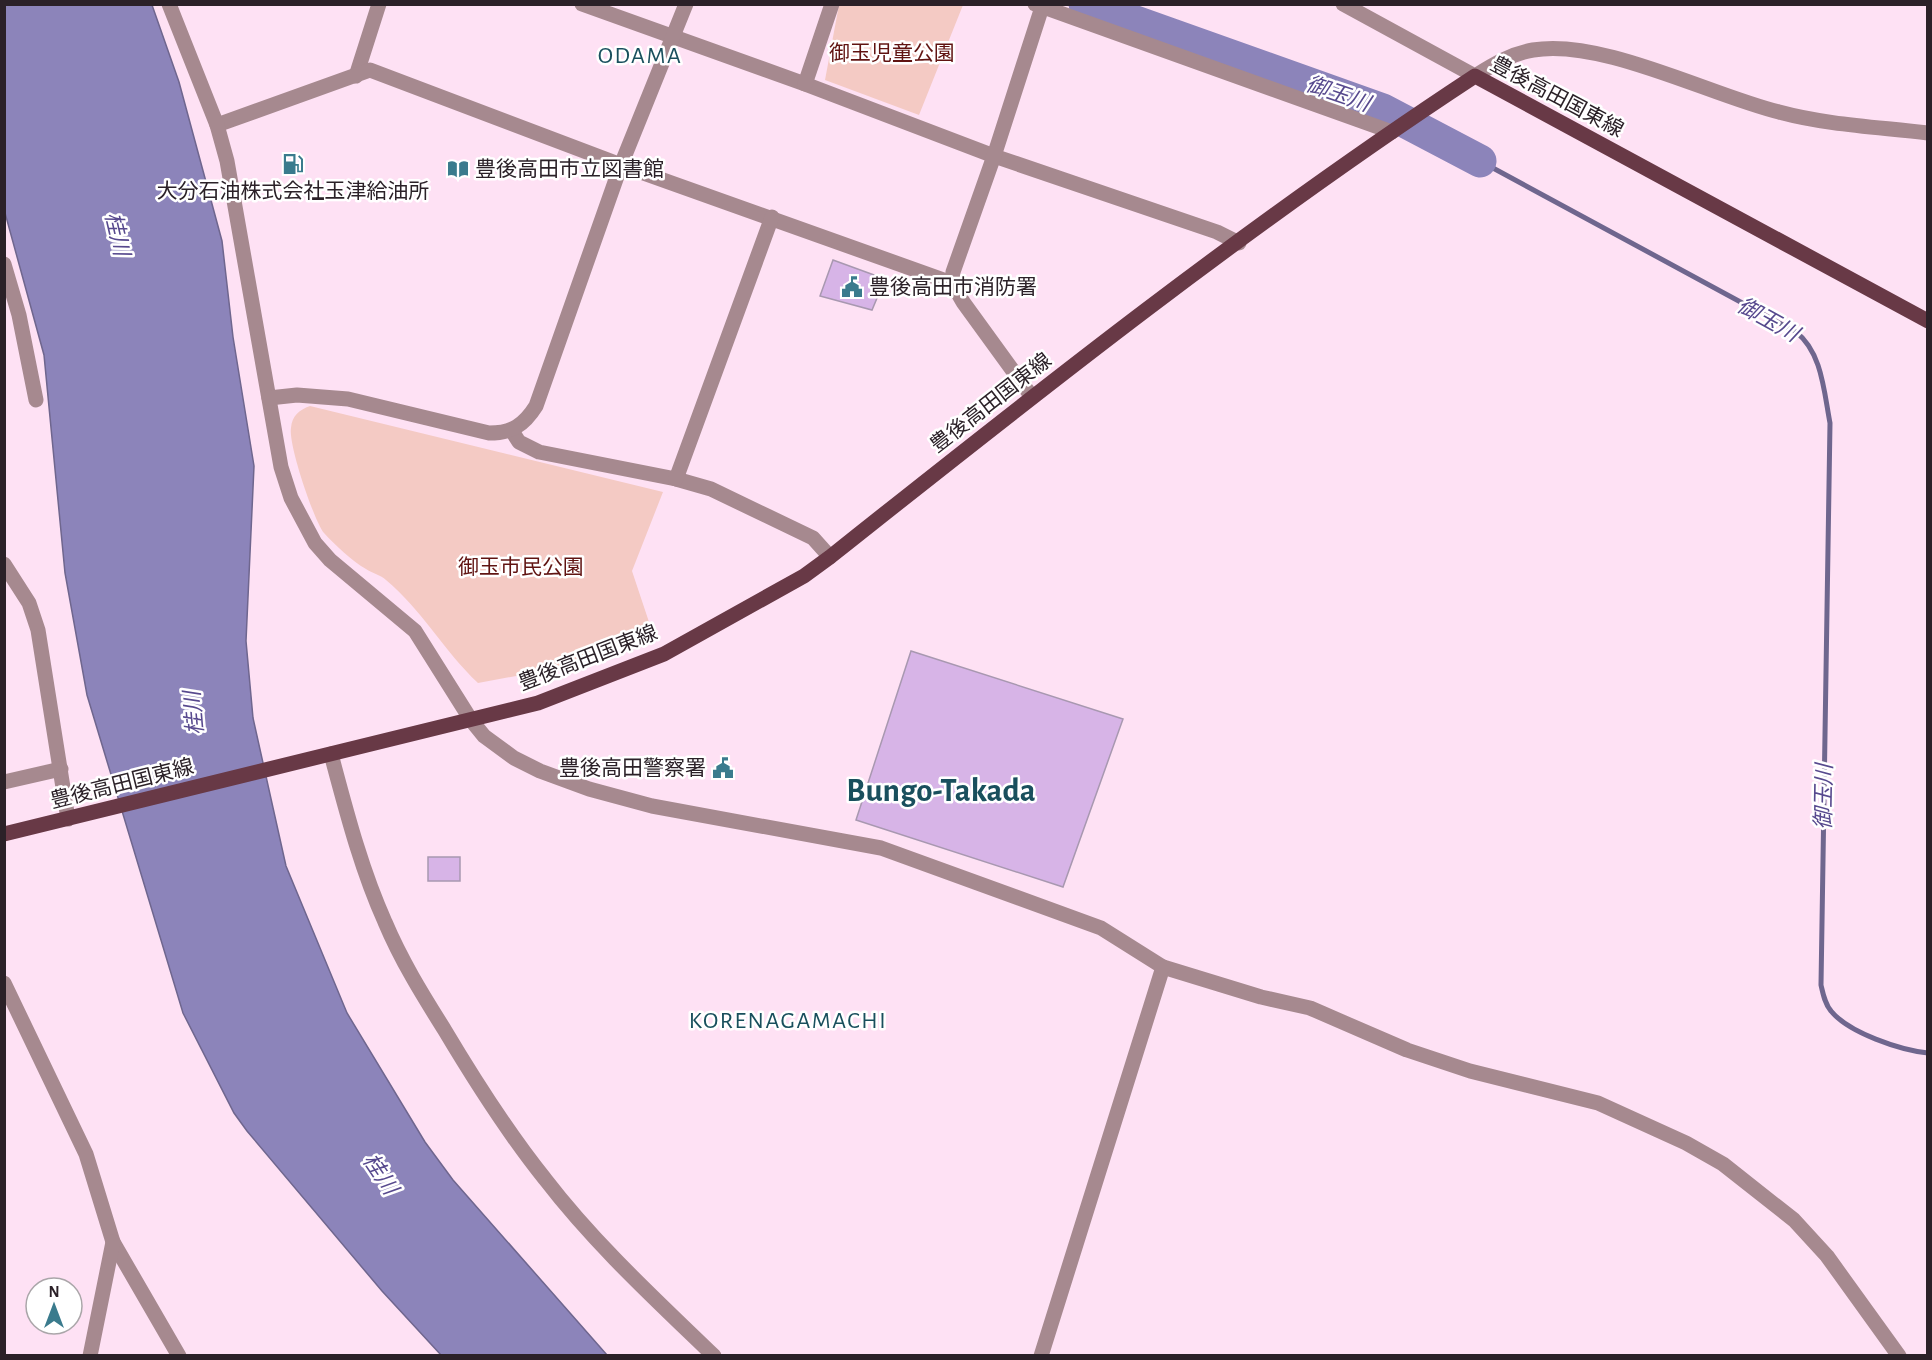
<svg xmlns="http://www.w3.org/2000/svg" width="1932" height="1360" font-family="'Alegreya Sans','Noto Sans JP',sans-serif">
  <rect width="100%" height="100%" fill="#fee1f4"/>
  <g fill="#f4cac4">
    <polygon points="839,5 963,5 919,115 825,80"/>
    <path d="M310,406L663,492L632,571L653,634L565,667L478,683C444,651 422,610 386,580C381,575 372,573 366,569C352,561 335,545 324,533C314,521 288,444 291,428C292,416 299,410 310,406Z"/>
  </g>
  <polygon fill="#8c84ba" stroke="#6f668e" stroke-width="1.5" points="4,5 152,5 179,82 222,241 233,337 254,466 246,641 253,718 286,866 347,1013 425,1142 453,1180 607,1355 441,1355 382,1291 247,1131 234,1113 183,1013 87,695 65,573 44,355 5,213"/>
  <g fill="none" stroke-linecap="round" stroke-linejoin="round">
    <path stroke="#6f668e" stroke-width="5" d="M1480,161L1796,332C1822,352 1824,392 1830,423L1821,985C1823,994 1825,1004 1831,1011C1849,1033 1900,1050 1928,1053"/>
    <polyline stroke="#8c84ba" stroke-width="33" points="1085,4 1383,110 1480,161"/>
  </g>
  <g fill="#d7b4e7" stroke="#a898b0" stroke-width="1.5">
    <polygon points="833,260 885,279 872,310 820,296"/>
    <polygon points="911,651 1123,719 1063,887 856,820"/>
    <rect x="428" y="857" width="32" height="24"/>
  </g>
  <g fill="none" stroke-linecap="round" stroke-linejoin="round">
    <g stroke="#a6898f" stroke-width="15">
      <polyline points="582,4 805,84 994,156 1217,232 1239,243"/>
      <polyline points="1035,4 1392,132"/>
      <polyline points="356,76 379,4"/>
      <polyline points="805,84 832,4"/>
      <polyline points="217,125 370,70 621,165 952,283"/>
      <polyline points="4,264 19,315 36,400"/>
      <polyline points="1032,397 963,302 952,283 953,272 994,156 1043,4"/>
      <polyline points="512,431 519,442 539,452 676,479 711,489 813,538 830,557"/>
      <polyline points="676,479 772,217"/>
      <polyline points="4,564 29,603 38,630 68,819"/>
      <path d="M331,754C346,810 361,869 385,922C401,960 422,994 444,1029C475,1081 507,1132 545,1179C595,1244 655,1299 714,1356"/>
      <polyline points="4,782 61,769"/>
      <polyline points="4,983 86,1154 113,1242 179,1356"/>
      <polyline points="90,1356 113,1242"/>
      <polyline points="1041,1356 1163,967 1261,997 1310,1008 1407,1050 1470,1071 1598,1103 1686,1143 1723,1164 1794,1220 1827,1256 1899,1356"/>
    </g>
    <g stroke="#a6898f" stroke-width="15">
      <polyline points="169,4 217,125 227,161 281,467 291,498 315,543 330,560 415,631 471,720 484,736 514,758 540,771 589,789 652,806 881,848 1101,928 1163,967"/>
      <path d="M1343,4L1475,76C1494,64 1511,54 1533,50C1601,38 1710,95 1779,112C1827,125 1878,127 1928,133"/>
      <path d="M269,398L297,395L348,399L489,433C512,433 524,425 536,406L621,165L686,4"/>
    </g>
    <path stroke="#683946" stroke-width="15" d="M4,834L538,703L664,654L804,576L830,557C1040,390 1251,223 1475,76L1928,321"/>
  </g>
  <defs>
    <symbol id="fuel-bare" viewBox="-9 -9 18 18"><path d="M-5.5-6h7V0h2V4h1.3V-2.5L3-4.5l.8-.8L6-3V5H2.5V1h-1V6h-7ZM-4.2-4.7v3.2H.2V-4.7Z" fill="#3a7b8d" stroke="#fff" stroke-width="2.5" paint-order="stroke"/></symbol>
    <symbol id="library-bare" viewBox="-9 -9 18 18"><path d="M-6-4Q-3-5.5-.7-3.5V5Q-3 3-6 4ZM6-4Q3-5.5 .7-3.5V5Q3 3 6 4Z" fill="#3a7b8d" stroke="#fff" stroke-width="2.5" paint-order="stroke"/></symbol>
    <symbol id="civic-bare" viewBox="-9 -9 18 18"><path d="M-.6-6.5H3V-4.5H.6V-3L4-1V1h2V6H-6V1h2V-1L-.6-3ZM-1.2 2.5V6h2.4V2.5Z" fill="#3a7b8d" stroke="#fff" stroke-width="2.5" paint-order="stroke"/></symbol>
  </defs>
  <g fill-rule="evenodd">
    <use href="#fuel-bare" x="278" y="149" width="30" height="30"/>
    <use href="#library-bare" x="443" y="154" width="30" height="30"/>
    <use href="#civic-bare" x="837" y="272" width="30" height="30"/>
    <use href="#civic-bare" x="708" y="753" width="30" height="30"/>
  </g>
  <g text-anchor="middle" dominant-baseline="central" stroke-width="5" stroke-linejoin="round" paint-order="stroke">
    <g font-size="21" fill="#601311" stroke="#fff">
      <text x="892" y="53">御玉児童公園</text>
      <text x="521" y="567">御玉市民公園</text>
    </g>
    <g font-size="21" fill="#2b2128" stroke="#fff">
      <text transform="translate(1557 97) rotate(28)">豊後高田国東線</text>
      <text transform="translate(991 403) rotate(-38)">豊後高田国東線</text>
      <text transform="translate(588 658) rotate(-21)">豊後高田国東線</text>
      <text transform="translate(122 784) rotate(-14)">豊後高田国東線</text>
    </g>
    <g font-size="21" fill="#2b2128" stroke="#fff" text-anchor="start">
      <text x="475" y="169">豊後高田市立図書館</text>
      <text x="293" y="191" text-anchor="middle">大分石油株式会社玉津給油所</text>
      <text x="869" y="287">豊後高田市消防署</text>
      <text x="706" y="768" text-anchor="end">豊後高田警察署</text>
    </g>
    <g font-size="22" font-style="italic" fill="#57498e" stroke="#fff">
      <text transform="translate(1338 94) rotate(19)">御玉川</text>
      <text transform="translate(117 234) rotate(77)">桂川</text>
      <text transform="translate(1768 320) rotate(29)">御玉川</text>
      <text transform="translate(194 713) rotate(-95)">桂川</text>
      <text transform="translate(1824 797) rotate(-89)">御玉川</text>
      <text transform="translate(380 1174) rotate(56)">桂川</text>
    </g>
    <g font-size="24" letter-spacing="1.5" fill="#194f5d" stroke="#fff">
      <text x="640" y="56">ODAMA</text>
      <text x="788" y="1021">KORENAGAMACHI</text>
    </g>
    <g font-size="33" font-weight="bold" fill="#194f5d" stroke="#fff">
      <text x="941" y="791">Bungo-Takada</text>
    </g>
  </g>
  <rect width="1932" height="1360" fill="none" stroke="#2b2128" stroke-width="12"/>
  <g transform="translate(54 1306)"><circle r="28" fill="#ffffff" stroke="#aaa6a9" stroke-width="1.5"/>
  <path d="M0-4.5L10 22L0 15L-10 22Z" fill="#3a7b8d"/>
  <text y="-9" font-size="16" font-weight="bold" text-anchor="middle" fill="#2b2128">N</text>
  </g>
</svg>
